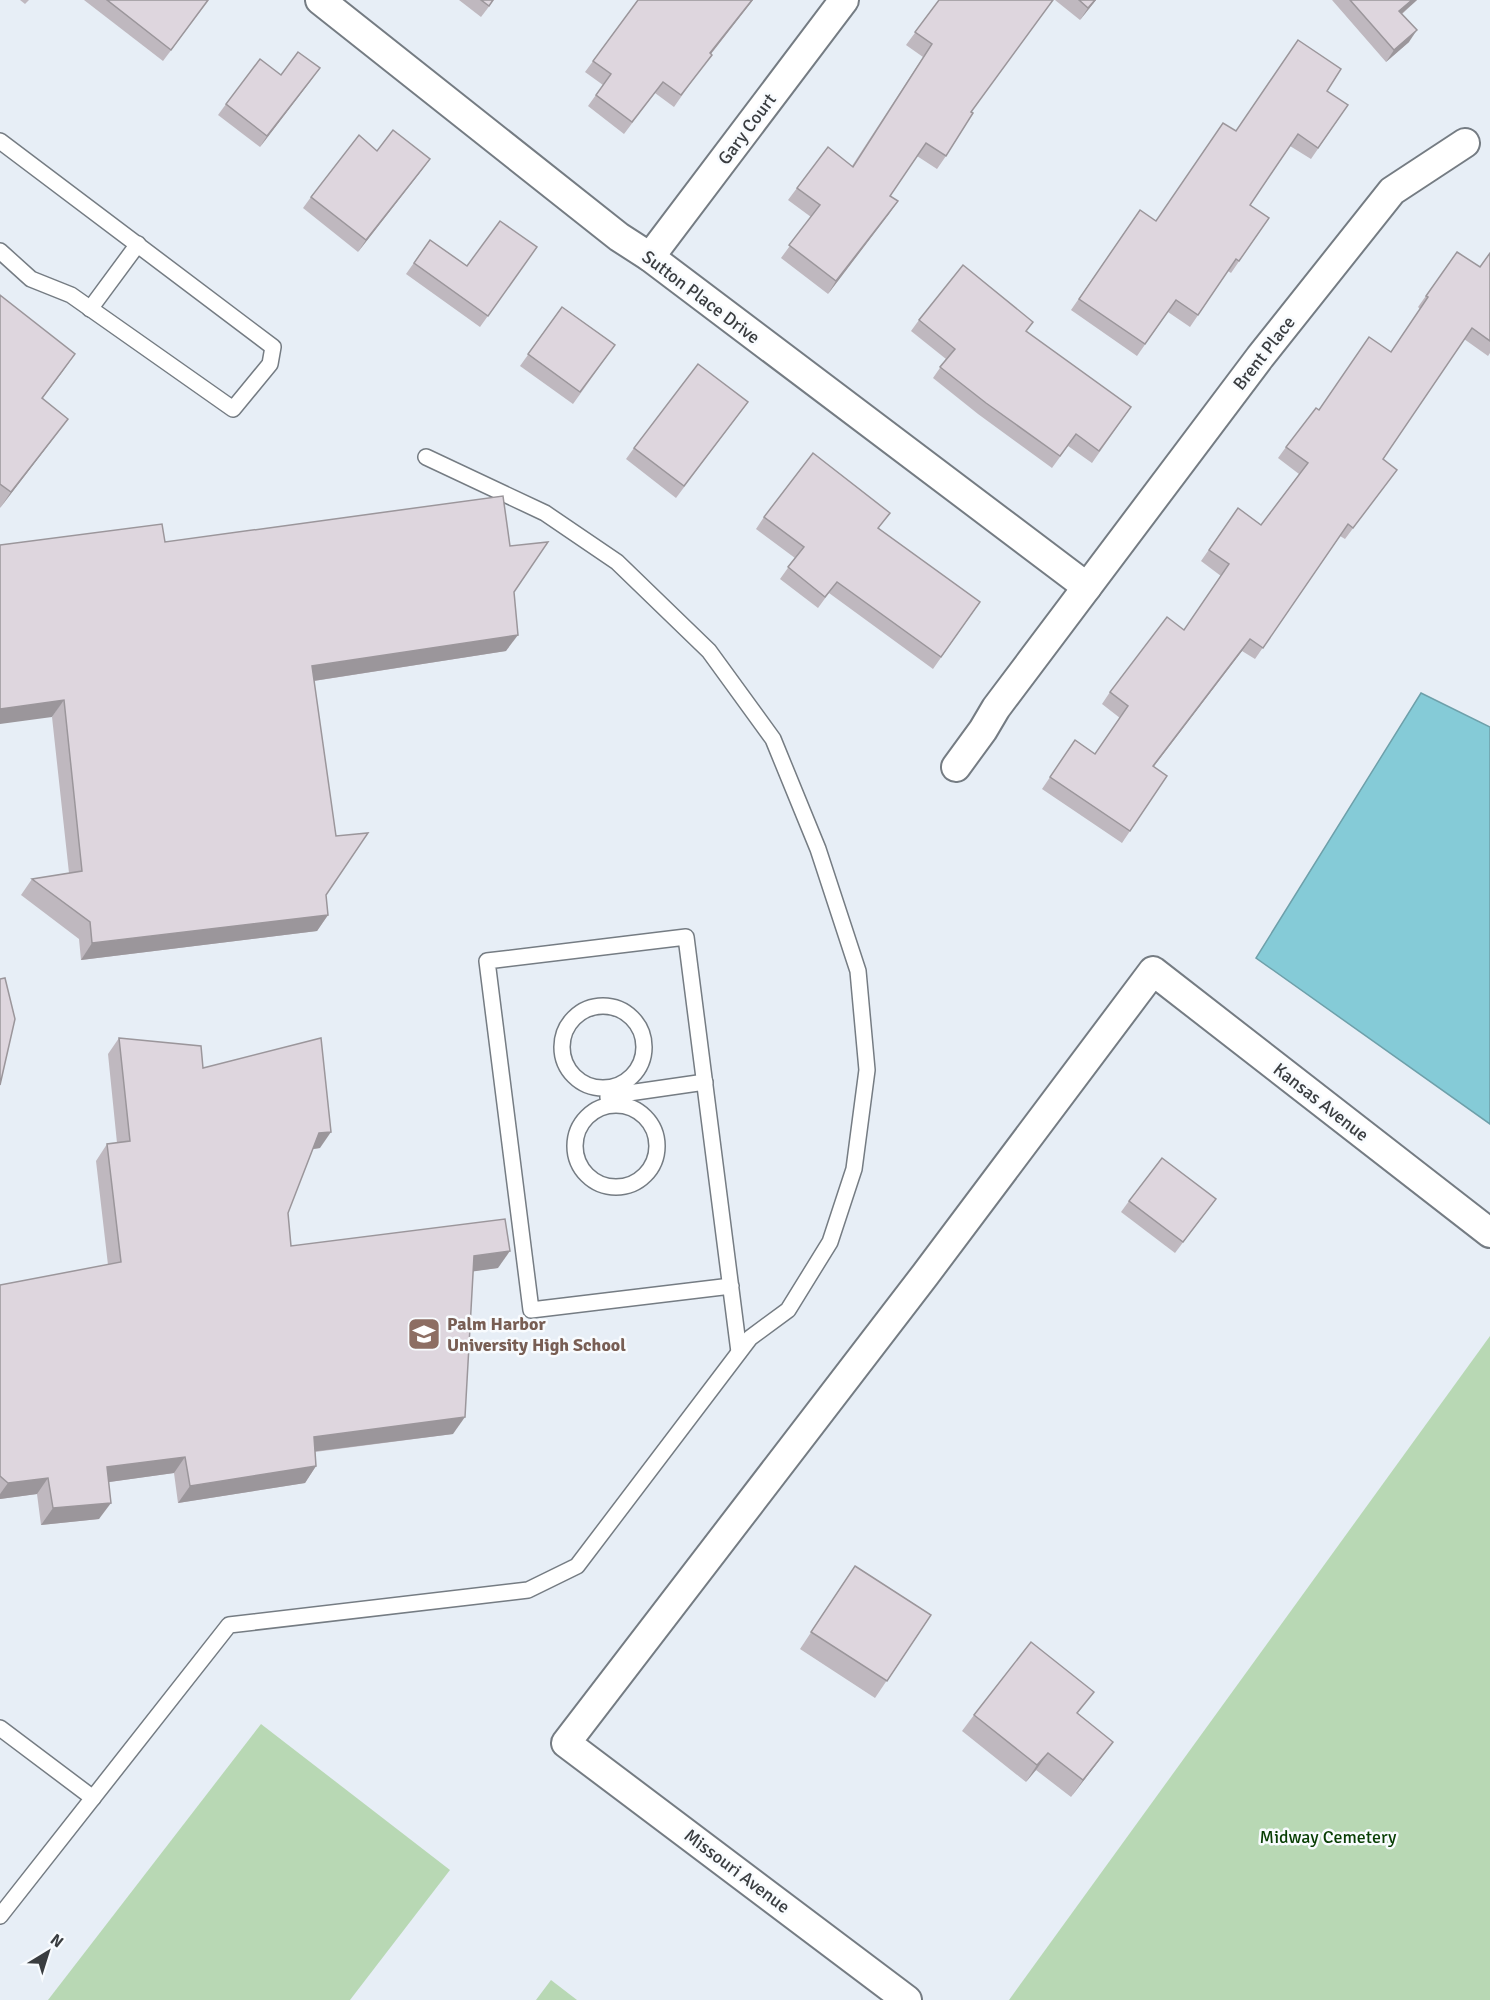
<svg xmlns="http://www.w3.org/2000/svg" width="1490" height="2000" font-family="Signika,sans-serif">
  <rect width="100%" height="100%" fill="#e7eef6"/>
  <g fill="#b8d8b4">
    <polygon points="1490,1336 1490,2000 1009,2000"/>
    <polygon points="261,1724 450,1870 350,2000 48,2000"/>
    <polygon points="551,1980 577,2000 536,2000"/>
  </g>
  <polygon fill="#85cbd7" stroke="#6ea0aa" stroke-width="1.5" points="1421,693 1490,727 1490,1124 1256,958"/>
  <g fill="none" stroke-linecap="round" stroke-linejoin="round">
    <defs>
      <g id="service">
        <polyline points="0,141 273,347 270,364 233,409 71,295 31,279 0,251"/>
        <polyline points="90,309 138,244"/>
        <circle cx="603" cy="1047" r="41"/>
        <polyline points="608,1098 608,1096 705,1082"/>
        <circle cx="616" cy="1146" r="41"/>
        <polyline points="731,1286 531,1310 487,961 686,937 739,1352"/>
        <polyline points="0,1728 93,1798"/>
        <polyline points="0,1916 229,1625 528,1590 577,1566 750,1338 788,1310 830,1242 854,1169 867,1070 858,971 818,849 773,739 709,651 617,562 545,513 426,457"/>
      </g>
      <g id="minor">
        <polyline points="320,0 619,237 650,257 1087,587"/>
        <polyline points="650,257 844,0"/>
        <polyline points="956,767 983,730 996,708 1260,357 1392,191 1465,143"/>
        <polyline points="907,2000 566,1743 925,1275 1153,971 1490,1233"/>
      </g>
    </defs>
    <use href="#service" stroke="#757c83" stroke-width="18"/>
    <use href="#minor" stroke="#757c83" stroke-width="32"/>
    <use href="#service" stroke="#fff" stroke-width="15"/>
    <use href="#minor" stroke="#fff" stroke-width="28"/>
  </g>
  <g fill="#bfb8bf">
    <polygon points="20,0 29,0 25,4"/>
    <polygon points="84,0 209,0 163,61"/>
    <polygon points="459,0 494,0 481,17"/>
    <polygon points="638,0 753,0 711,54 674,107 655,93 624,134 588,106 603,85 585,72"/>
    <polygon points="939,0 971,112 946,156 937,169 917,156 890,196 898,201 828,294 781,258 811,217 788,200 797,188 852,166 923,57 906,45"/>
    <polygon points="1055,0 1096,0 1080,20"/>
    <polygon points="1332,0 1417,0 1402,14 1409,42 1386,62"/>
    <polygon points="281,75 312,79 260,147 218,115 226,104"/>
    <polygon points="1327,91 1348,105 1311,159 1290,146 1250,205 1269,218 1231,273 1228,271 1190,327 1168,312 1137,356 1071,310 1140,210 1156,221 1236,131"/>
    <polygon points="430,159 358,252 303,208 311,197"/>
    <polygon points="430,240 467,266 537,247 480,327 406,274"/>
    <polygon points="1457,252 1480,267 1490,253 1490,353 1488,356 1464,339 1383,459 1397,470 1345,539 1340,536 1255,659 1242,651 1153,767 1167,776 1122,843 1042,789 1075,740 1095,754 1120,718 1102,704 1110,692 1184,630 1221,576 1201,561 1238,508 1261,525 1299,474 1278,458 1286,447 1319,410 1391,352 1420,309 1418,307"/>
    <polygon points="0,295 63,371 43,398 56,435 0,508"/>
    <polygon points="562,307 615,345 573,404 520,366"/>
    <polygon points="919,320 1033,322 1026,332 1131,407 1092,463 1068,446 1052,468 978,414 933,378 946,359 911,331"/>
    <polygon points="748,402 676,498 626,459 634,448"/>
    <polygon points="764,517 878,529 980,602 933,669 829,593 818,608 780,579 795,558 756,529"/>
    <polygon points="165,542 514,592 506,651 314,681 326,895 328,915 317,931 81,960 79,939 21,895 32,879 69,873 52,717"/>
    <polygon points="119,1038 203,1068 320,1148 312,1149 288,1213 291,1246 498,1268 473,1271 453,1434 315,1452 316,1466 305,1483 178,1503 174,1473 109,1482 99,1519 41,1525 37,1494 0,1499 0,1285 108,1265 96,1161 107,1144 117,1143 108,1054"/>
    <polygon points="1216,1199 1175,1253 1121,1212 1129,1201"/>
    <polygon points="855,1566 931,1615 875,1698 800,1649"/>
    <polygon points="1078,1714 1101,1758 1071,1797 1036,1770 1026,1782 962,1731 974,1715"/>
  </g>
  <g fill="#9b969b">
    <polygon points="752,0 753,0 702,65 710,53"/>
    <polygon points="1095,0 1096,0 1080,20 1088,8"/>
    <polygon points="1412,0 1417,0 1391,23 1399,11"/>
    <polygon points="1417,30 1409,42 1386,62 1394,50"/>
    <polygon points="320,68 312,79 260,147 267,136"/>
    <polygon points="430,159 422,170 358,252 366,240"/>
    <polygon points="898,201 889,214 828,294 836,281"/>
    <polygon points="75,354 63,371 30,414"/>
    <polygon points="68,419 56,435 0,508 11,492"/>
    <polygon points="518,635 506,651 300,683 312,666"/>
    <polygon points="1250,639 1242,651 1145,778 1153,766"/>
    <polygon points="64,700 52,717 0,724 0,709"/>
    <polygon points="328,915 317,931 81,960 92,943"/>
    <polygon points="331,1132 320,1148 307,1150 319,1133"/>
    <polygon points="510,1251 498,1268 462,1273 474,1256"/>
    <polygon points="465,1417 453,1434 302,1453 314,1437"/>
    <polygon points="185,1457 174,1473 95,1484 107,1467"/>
    <polygon points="316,1466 305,1483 178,1503 190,1486"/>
    <polygon points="48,1478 37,1494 0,1499 0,1494 8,1483"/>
    <polygon points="111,1503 99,1519 41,1525 53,1508"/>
    <polygon points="1113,1742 1101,1758 1071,1797 1083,1780"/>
    <polygon points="1048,1753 1036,1770 1026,1782 1037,1765"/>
  </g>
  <g fill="#ded6de" stroke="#9b969b" stroke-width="1.5">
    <polygon points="107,0 208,0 171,50"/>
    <polygon points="481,0 493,0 489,6"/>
    <polygon points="638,0 752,0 710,53 712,55 681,95 663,82 632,122 596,95 611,74 593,61"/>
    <polygon points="939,0 1053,0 971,112 973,113 946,156 926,143 890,196 898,201 836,281 789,245 820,205 797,188 828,147 853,167 932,44 915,32"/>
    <polygon points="1079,0 1095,0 1088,8"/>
    <polygon points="1350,0 1412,0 1399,11 1417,30 1394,50"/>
    <polygon points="1298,40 1341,69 1327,91 1348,105 1318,148 1298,134 1250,205 1269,218 1239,261 1236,259 1198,315 1176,300 1145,344 1079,299 1140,210 1156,221 1223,123 1236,131"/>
    <polygon points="298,52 320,68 267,136 226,104 260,59 281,75"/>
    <polygon points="393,130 430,159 366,240 311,197 359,135 377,151"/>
    <polygon points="500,221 537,247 488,316 414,263 430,240 467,266"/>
    <polygon points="1457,252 1480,267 1490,253 1490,341 1472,328 1383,459 1397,470 1353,528 1348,524 1263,648 1250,639 1153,766 1167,776 1130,831 1050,777 1075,740 1095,754 1128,706 1110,692 1167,617 1184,630 1229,564 1209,550 1238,508 1261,525 1308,463 1286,447 1316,408 1319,410 1369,337 1391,352 1428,297 1426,296"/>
    <polygon points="963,265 1033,322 1026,331 1131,407 1099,451 1076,434 1060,456 986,403 940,367 955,349 919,320"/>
    <polygon points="0,295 75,354 42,398 68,419 11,492 0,484"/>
    <polygon points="562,307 615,345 580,392 528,354"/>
    <polygon points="698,364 748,402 684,486 634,448"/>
    <polygon points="813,453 890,513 878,528 980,602 941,657 837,582 825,597 788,567 804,547 764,517"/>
    <polygon points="503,496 510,546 548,542 514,592 518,635 312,666 336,836 368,833 326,895 328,915 92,943 90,922 32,879 82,871 64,700 0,709 0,545 162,524 165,542"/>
    <polygon points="5,978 15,1019 0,1085 0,979"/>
    <polygon points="119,1038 201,1046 203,1068 321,1038 331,1132 319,1133 288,1213 291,1246 505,1219 510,1251 474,1256 465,1417 314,1437 316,1466 190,1486 185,1457 107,1467 111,1503 53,1508 48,1478 8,1483 0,1476 0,1285 121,1262 107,1144 130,1141"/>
    <polygon points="1162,1158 1216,1199 1183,1242 1129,1201"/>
    <polygon points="855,1566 931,1615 887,1681 811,1632"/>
    <polygon points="1031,1642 1094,1692 1077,1713 1113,1742 1083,1780 1048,1753 1037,1765 974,1715"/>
  </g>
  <defs>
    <symbol id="school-square" viewBox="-11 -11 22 22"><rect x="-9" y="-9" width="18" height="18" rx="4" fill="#8d6e63" stroke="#f8fbfe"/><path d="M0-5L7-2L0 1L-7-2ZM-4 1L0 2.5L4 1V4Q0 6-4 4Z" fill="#fff"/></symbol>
  </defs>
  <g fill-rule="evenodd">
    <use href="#school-square" x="405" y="1315" width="38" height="38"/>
  </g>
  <g text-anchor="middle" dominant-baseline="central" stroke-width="5" stroke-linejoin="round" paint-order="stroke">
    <g font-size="18" fill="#3a3d40" stroke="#f8fbfe">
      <text transform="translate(747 129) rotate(-53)">Gary Court</text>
      <text transform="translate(701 297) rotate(37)">Sutton Place Drive</text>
      <text transform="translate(1264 353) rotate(-52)">Brent Place</text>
      <text transform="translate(1321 1102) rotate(38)">Kansas Avenue</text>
      <text transform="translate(737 1871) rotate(37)">Missouri Avenue</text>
    </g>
    <g font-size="18" font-weight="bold" fill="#785e54" stroke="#f8fbfe" text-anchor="start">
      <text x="447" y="1324">Palm Harbor<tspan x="447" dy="21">University High School</tspan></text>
    </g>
    <g font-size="18" fill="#083e03" stroke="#f8fbfe">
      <text x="1328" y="1837">Midway Cemetery</text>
    </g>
  </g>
  <g transform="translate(48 1952) rotate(38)" stroke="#f8fbfe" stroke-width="4.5" paint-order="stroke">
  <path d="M0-4.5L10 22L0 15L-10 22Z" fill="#3a3d40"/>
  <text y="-9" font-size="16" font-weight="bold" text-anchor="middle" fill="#3a3d40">N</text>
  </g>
</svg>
